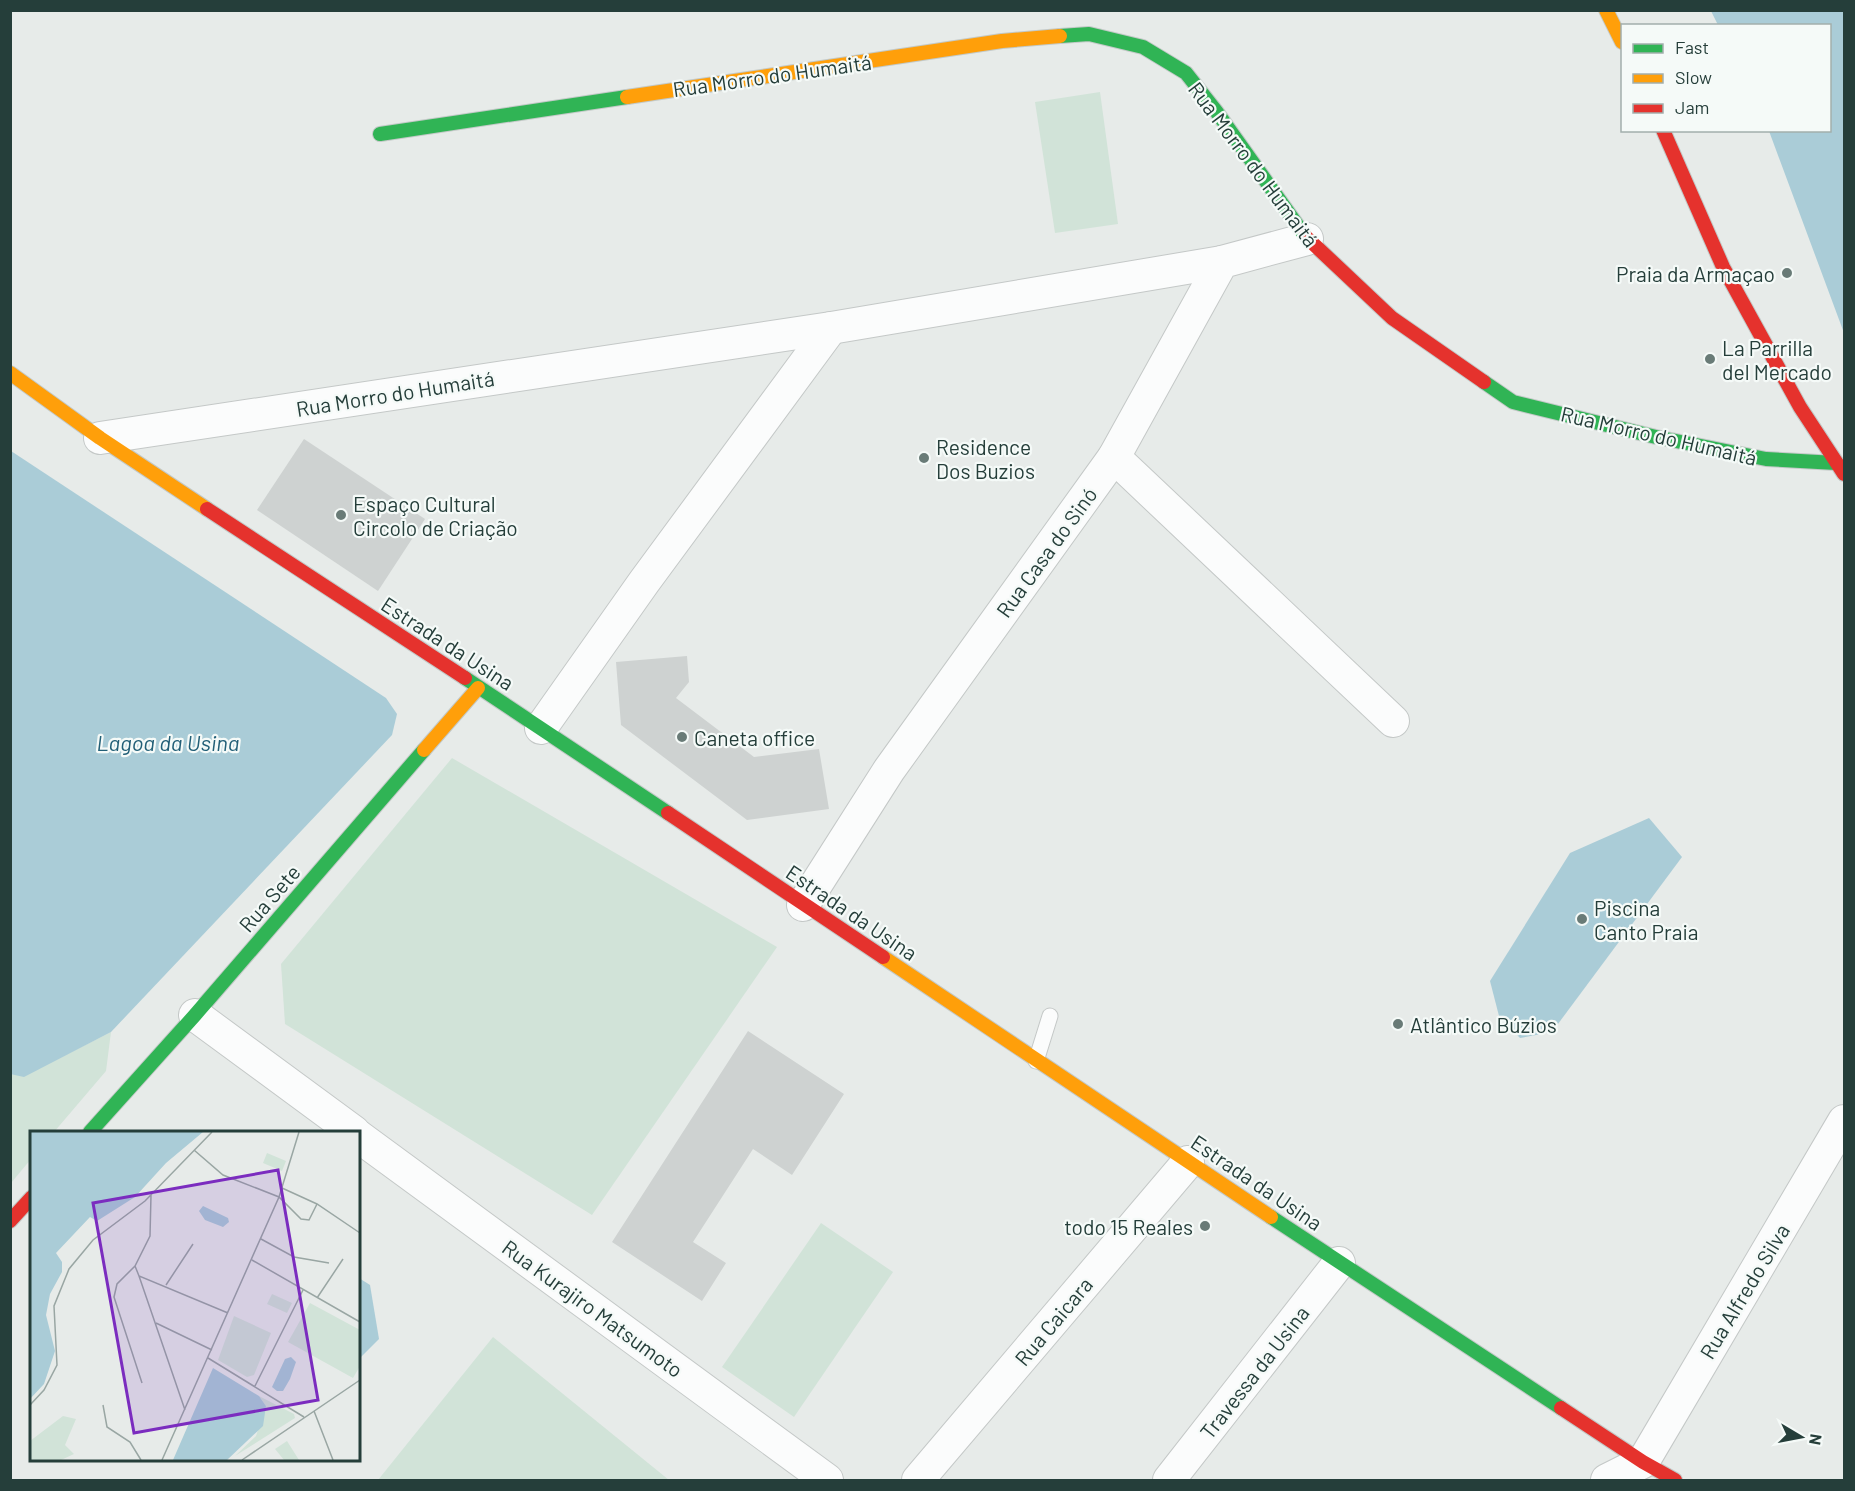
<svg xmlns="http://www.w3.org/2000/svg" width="1855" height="1491" font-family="Barlow,sans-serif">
  <rect width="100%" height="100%" fill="#e7ebe9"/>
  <g fill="#d1e3d8">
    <polygon points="1100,92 1118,224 1055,233 1035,102"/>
    <polygon points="452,758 777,947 592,1215 285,1024 281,964"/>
    <polygon points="111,1032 106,1071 54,1132 32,1132 31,1159 11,1183 11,1074 24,1076"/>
    <polygon points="821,1223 893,1272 794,1417 722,1367"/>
    <polygon points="493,1337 669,1480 378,1480"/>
  </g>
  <g fill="#aaccd7">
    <polygon points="1711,11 1844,11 1844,333 1769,131 1830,130 1830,26 1718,25"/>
    <polygon points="11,451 386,698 397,714 392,735 111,1032 24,1077 10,1074"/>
    <polygon points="1649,818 1682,857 1552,1032 1520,1038 1499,1016 1490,981 1570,853"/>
    <polygon points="359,1278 370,1285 379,1339 359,1359"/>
  </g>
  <g fill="#ced2d1">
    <polygon points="304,439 425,519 378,591 257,510"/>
    <polygon points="687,656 689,682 676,698 754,757 819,749 829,809 747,820 621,725 616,662"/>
    <polygon points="748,1031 844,1094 792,1175 753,1149 693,1242 726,1263 702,1301 612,1242"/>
  </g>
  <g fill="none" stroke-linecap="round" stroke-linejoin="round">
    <defs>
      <polyline id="lane" points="1036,1061 1050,1016"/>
      <g id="street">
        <polyline points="100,438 831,328 1222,262"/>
        <polyline points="1114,457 1393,721"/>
        <polyline points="541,728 644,582 831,328"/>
        <polyline points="803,905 889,770 1114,457 1222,262 1307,239"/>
        <polyline points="195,1015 354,1132"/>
        <polyline points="358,1136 827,1480"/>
        <polyline points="918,1480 1188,1162"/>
        <polyline points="1169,1480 1339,1263"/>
        <polyline points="1607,1480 1643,1462 1844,1121"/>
      </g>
      <g id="fast">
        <polyline points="1060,36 1089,34 1143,47 1186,73 1216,111 1305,236"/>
        <polyline points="380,134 627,97"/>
        <polyline points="1484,382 1513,402 1656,437 1766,459 1836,463"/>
        <polyline points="465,678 668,813"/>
        <polyline points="90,1132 195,1015 424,750"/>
        <polyline points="1271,1217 1561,1408"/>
      </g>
      <g id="slow">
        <polyline points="1606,10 1622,42"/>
        <polyline points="627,97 1002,41 1060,36"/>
        <polyline points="10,373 100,438 207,509"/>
        <polyline points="424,750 478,688"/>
        <polyline points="883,957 1271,1217"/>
      </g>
      <g id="jam">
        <polyline points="1663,130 1723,267 1800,407 1844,474"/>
        <polyline points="1305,236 1392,318 1484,382"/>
        <polyline points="207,509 465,678"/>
        <polyline points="668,813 883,957"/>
        <polyline points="10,1221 32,1197"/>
        <polyline points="1561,1408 1643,1462 1675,1480"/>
      </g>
    </defs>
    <use href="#lane" stroke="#c4c8c7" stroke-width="17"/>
    <use href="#street" stroke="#c4c8c7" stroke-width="34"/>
    <use href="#fast" stroke="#c3c9c7" stroke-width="16"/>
    <use href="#slow" stroke="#c3c9c7" stroke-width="16"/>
    <use href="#jam" stroke="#c3c9c7" stroke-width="16"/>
    <use href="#lane" stroke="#fbfcfc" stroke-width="15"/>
    <use href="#street" stroke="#fbfcfc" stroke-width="32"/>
    <use href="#fast" stroke="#30b455" stroke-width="14"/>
    <use href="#slow" stroke="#ff9f0a" stroke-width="14"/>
    <use href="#jam" stroke="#e5322d" stroke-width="14"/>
  </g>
  <g fill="#697b77" stroke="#f5faf8" stroke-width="2">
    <circle cx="1787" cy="273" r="6"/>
    <circle cx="1710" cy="359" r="6"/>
    <circle cx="924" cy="458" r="6"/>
    <circle cx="341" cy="515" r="6"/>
    <circle cx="682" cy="737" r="6"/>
    <circle cx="1582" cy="919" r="6"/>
    <circle cx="1398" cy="1024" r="6"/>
    <circle cx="1205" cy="1226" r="6"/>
  </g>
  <g text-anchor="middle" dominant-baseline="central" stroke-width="4.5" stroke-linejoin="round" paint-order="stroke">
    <g font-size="21" fill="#253e3a" stroke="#f5faf8">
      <text transform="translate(772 75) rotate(-8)">Rua Morro do Humaitá</text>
      <text transform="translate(1254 164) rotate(53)">Rua Morro do Humaitá</text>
      <text transform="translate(395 393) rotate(-9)">Rua Morro do Humaitá</text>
      <text transform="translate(1659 435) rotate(13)">Rua Morro do Humaitá</text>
      <text transform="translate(1046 552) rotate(-54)">Rua Casa do Sinó</text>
      <text transform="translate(448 643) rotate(33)">Estrada da Usina</text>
      <text transform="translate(269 898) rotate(-49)">Rua Sete</text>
      <text transform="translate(852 912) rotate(34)">Estrada da Usina</text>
      <text transform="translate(1257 1182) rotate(34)">Estrada da Usina</text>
      <text transform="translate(1744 1291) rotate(-59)">Rua Alfredo Silva</text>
      <text transform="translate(593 1308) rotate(36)">Rua Kurajiro Matsumoto</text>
      <text transform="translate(1053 1321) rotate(-50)">Rua Caicara</text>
      <text transform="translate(1254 1372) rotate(-52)">Travessa da Usina</text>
    </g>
    <g font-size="21" fill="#253e3a" stroke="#f5faf8" text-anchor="start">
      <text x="1775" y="273" text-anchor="end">Praia da Armaçao</text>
      <text x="1722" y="347">La Parrilla<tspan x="1722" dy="24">del Mercado</tspan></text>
      <text x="936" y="446">Residence<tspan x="936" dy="24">Dos Buzios</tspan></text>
      <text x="353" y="503">Espaço Cultural<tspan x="353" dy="24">Circolo de Criação</tspan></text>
      <text x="694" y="737">Caneta office</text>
      <text x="1594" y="907">Piscina<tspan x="1594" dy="24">Canto Praia</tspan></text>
      <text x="1410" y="1024">Atlântico Búzios</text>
      <text x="1193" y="1226" text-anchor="end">todo 15 Reales</text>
    </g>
    <g font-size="22" font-style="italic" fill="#225f77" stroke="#f5faf8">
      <text x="168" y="742">Lagoa da Usina</text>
    </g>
  </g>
  <g transform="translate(30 1131)">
    <rect width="330" height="330" fill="#e7ebe9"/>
    <path d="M237,22L256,30L252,40L233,32ZM242,163L262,172L257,182L237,173ZM280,172L330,199V235L323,247L258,211ZM204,185L241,202L224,244L217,246L188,229ZM229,265L264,283L265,287L205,325L226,305L236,275ZM33,285L46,288L35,314L44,323L31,329H0V310ZM257,310L269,329H254L245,318Z" fill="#d1e3d8"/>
    <path d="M0,1H173L136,32L105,66L67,90L60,86L26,122L32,131V141L20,163L16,184L25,220L14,253L0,268ZM173,75L198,87L199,91L193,96L175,89L169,80ZM261,226L266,231L260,248L253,260H247L242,256L255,228ZM183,237L229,265L236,275L233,295L197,329H143Z" fill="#aaccd7"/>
    <path fill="none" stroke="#99a6a3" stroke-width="1.5" d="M164,19L193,44L249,66L271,88L279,89L287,73M252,57L287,73L330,102M231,108L264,126L299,132M222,129L330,191M105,135L109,145L198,182M109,145L155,279M136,154L163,113M287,167L313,128M126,192L182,219M178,227L274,286M112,252L84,166L87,153L105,135L120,105L121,64M225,255L273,159M0,274L14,259L27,234L24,175L39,138L63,109L115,70L182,1M73,274L77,296L100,311L111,329M284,280L303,329M132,329L249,66L269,1M212,329L330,249"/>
    <path fill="#7b2cbf" fill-opacity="0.15" stroke="#7b2cbf" stroke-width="3" d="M248,39L288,269L104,302L63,72Z"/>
    <rect width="330" height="330" fill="none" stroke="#253e3a" stroke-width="3"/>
  </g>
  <rect width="1855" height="1491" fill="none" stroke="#253e3a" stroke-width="24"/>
  <rect x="1621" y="24" width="210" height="108" fill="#f5faf8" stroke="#a2afac" stroke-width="1.5"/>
  <rect x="1633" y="44" width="30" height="9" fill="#30b455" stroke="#a2afac" stroke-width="1.5"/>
  <text x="1675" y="54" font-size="18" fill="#253e3a">Fast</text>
  <rect x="1633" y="74" width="30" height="9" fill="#ff9f0a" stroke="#a2afac" stroke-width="1.5"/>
  <text x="1675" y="84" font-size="18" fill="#253e3a">Slow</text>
  <rect x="1633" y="104" width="30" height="9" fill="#e5322d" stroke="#a2afac" stroke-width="1.5"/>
  <text x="1675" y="114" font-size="18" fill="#253e3a">Jam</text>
  <g transform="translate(1801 1437) rotate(100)" stroke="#f5faf8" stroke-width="4.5" paint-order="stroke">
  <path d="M0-4.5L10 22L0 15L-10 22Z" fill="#253e3a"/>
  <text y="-9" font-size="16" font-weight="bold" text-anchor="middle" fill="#253e3a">N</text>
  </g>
</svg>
